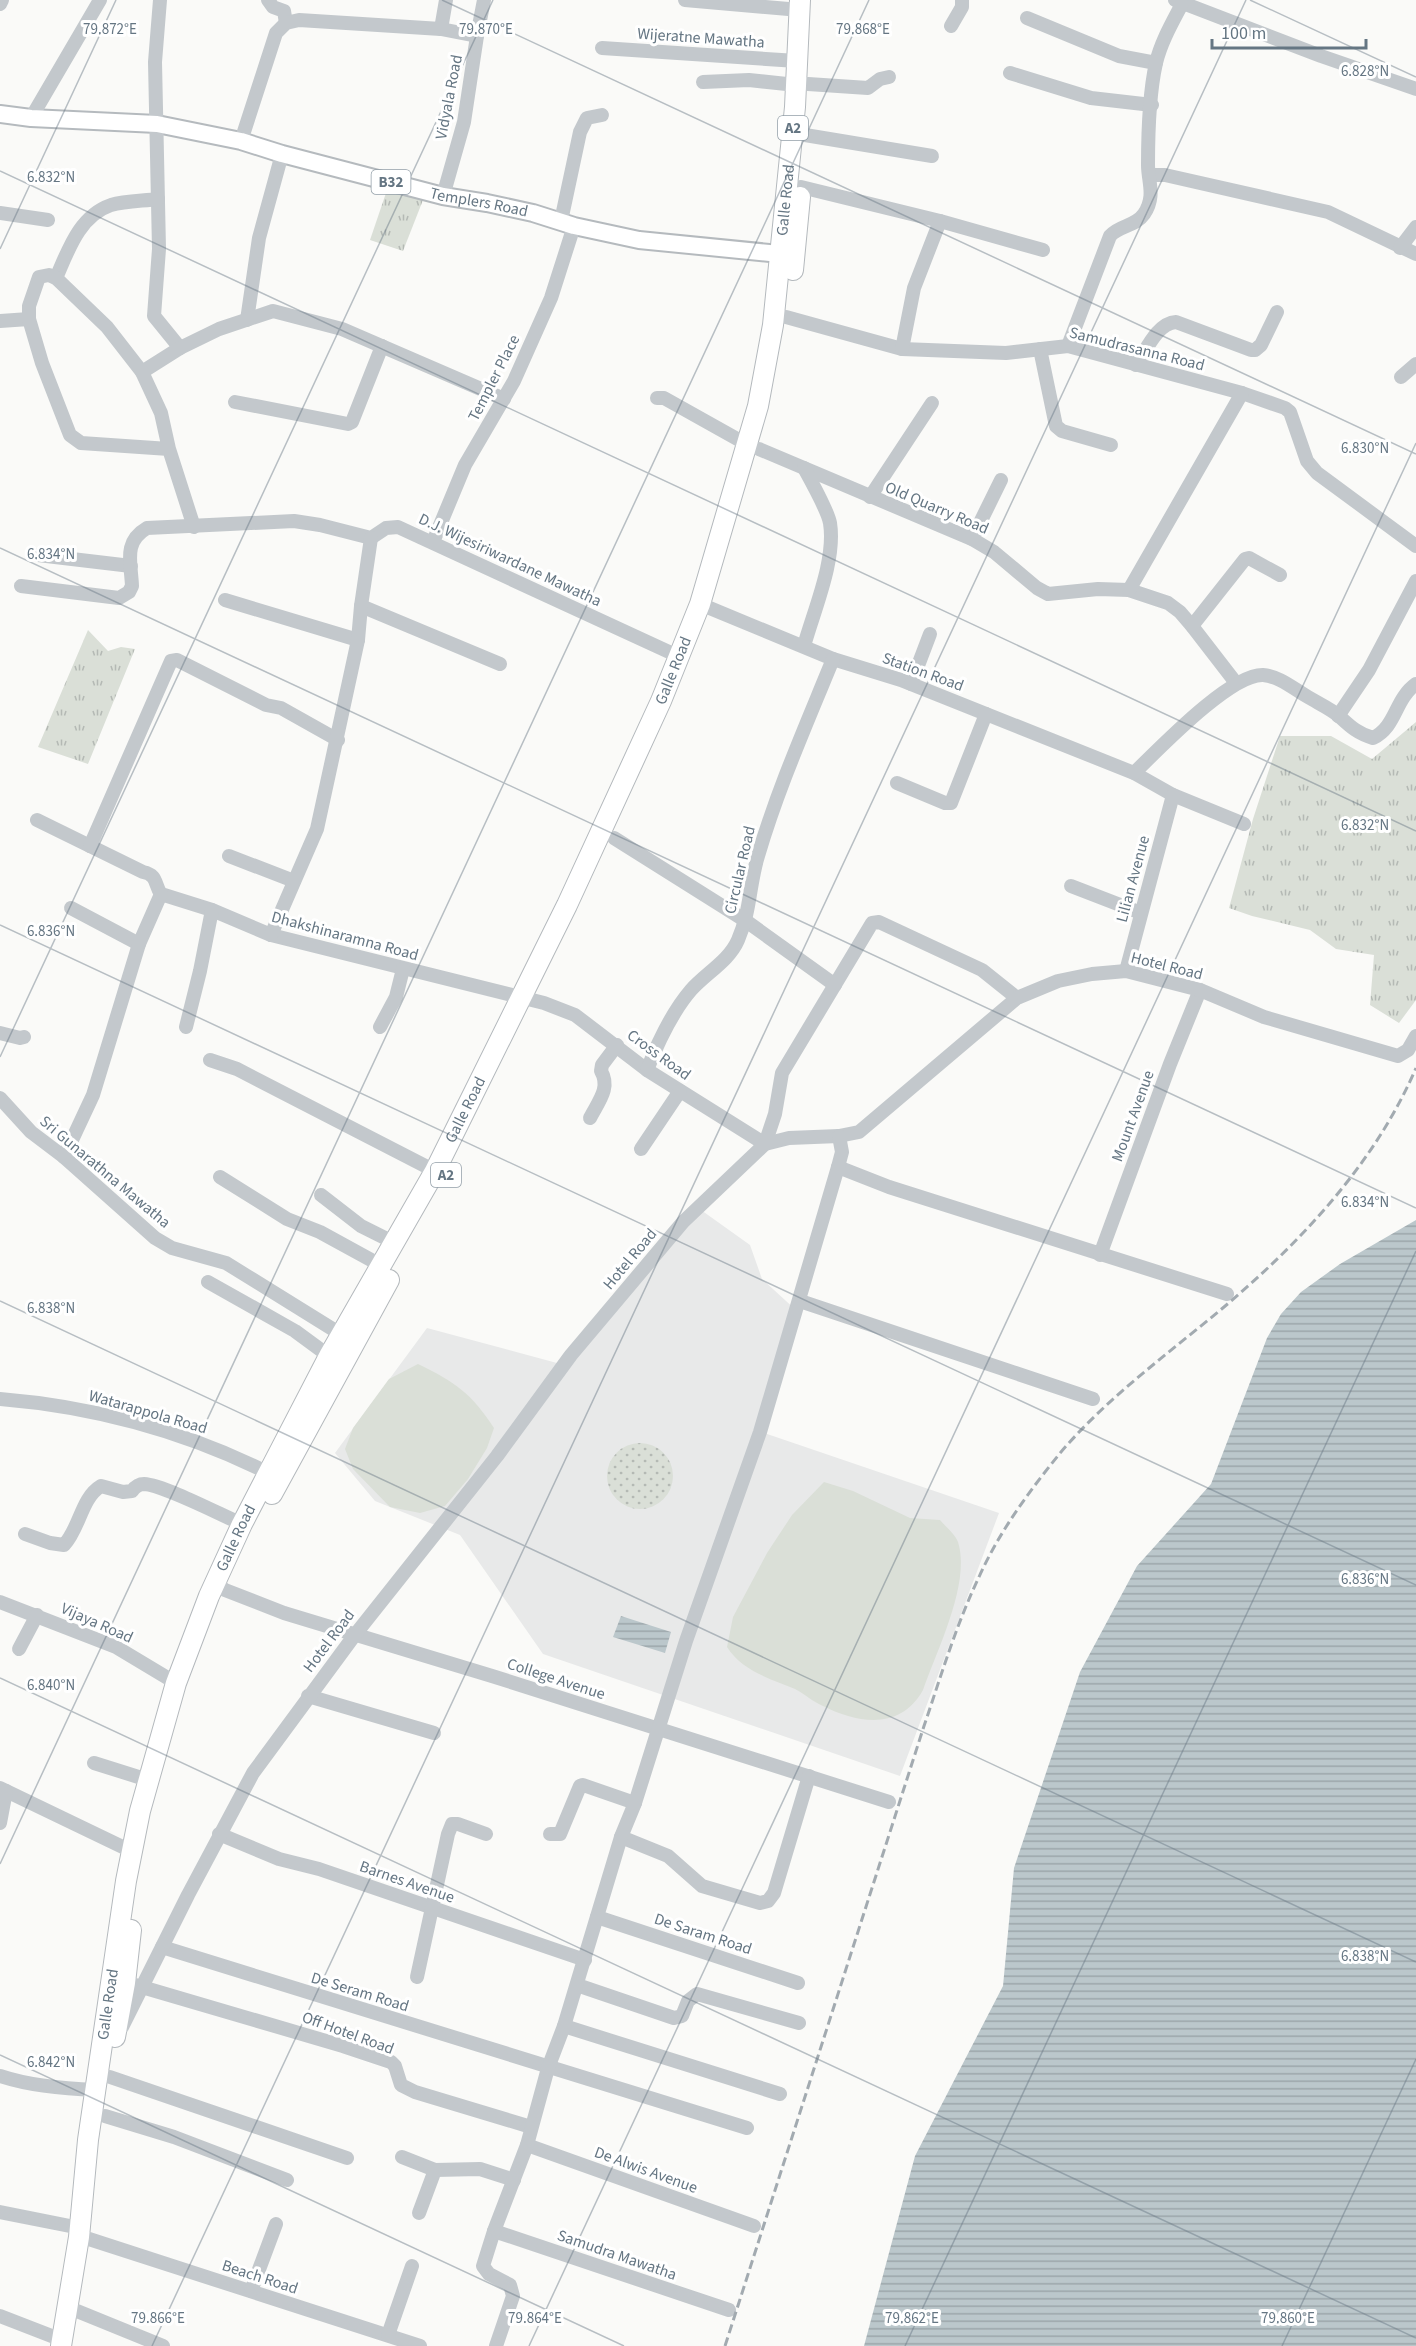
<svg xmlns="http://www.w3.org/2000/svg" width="1416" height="2346" font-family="'Source Sans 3',sans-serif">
  <defs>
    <pattern id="grass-dots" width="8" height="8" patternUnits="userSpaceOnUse" patternTransform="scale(1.5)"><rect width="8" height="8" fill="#dadfd7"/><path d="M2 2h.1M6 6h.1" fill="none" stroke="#b4b9b4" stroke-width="1.8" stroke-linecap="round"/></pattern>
    <pattern id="park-tufts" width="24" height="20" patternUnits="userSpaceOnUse" patternTransform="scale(1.5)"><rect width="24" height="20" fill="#dadfd7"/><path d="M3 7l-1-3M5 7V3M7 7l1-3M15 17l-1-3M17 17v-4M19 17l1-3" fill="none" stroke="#b4b9b4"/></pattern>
    <pattern id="water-rules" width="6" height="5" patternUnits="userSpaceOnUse" patternTransform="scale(1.5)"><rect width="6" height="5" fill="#bbc7cb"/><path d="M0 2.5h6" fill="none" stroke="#9ca6aa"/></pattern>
  </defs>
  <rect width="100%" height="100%" fill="#fafaf8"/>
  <polygon fill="#e8e9e9" points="701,1210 750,1245 762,1279 797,1311 761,1432 999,1513 900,1776 543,1654 460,1535 375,1501 335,1453 427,1328 568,1366"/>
  <circle fill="url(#grass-dots)" cx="640" cy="1476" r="33"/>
  <g fill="url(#park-tufts)">
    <polygon points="387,190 423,200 403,251 370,240"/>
    <polygon points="88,630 108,651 121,647 135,649 88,764 38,747"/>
    <polygon points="1416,722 1416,1000 1399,1023 1370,1005 1374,955 1336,949 1310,930 1252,916 1229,908 1253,819 1280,736 1331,736 1372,759"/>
  </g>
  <g fill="#dadfd7">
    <path d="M418,1364C455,1382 471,1393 494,1428L487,1448L468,1479L445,1506L420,1513L390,1507L353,1469L345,1449L353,1428L389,1379Z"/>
    <path d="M824,1482L853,1491L910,1518L940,1520C946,1527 955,1534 958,1542C971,1583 937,1650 923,1690C901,1730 859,1724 823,1706C813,1702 805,1694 795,1689C771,1679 742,1671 727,1647L733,1617L767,1553L792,1515Z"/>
  </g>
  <g fill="url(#water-rules)">
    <polygon points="1416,1220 1416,2346 864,2346 915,2156 1003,1986 1014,1868 1080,1672 1137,1566 1211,1484 1267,1338 1281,1314 1301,1292 1340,1264"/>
    <polygon points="621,1616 671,1632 665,1653 613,1637"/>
  </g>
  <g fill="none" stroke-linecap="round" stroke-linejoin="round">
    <defs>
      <g id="major">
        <path id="s1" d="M0,114L31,118L157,124L241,141L282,154L443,196L487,203L533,213L574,226L639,240L790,255"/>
      </g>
      <g id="highway">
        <polyline points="793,270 800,197"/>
        <polyline points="272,1494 389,1280"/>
        <polyline points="115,2037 125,1983 131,1930"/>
        <path id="s2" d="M61,2346L79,2237L88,2140L126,1881L140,1811L176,1683L209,1596L242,1524L329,1356L435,1171L567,905L661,701L700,604L758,406L773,325L795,107L800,0"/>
      </g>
    </defs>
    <use href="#major" stroke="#b5babe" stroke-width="20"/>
    <use href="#highway" stroke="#b4b9bd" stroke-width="22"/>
    <g stroke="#c3c8cc" stroke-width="14">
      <polyline points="160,0 155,62 159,249 154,316 180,348"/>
      <polyline points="268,0 273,7 284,11 286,23"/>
      <polyline points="685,0 800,10"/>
      <polyline points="1175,0 1321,56 1416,89"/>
      <polyline points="0,4 2,0"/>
      <polyline points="1027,18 1119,56 1156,63"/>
      <polyline points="951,26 962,7 962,0"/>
      <polyline points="441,29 446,0"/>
      <polyline points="477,36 484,0"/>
      <polyline points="602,48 797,61"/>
      <polyline points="1010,73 1091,98 1152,105"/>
      <polyline points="703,82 749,80 796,85"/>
      <polyline points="808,84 868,88 880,79 889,77"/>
      <polyline points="31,118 100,0"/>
      <polyline points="805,135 932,156"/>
      <polyline points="241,141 276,33 286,23 299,20 441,29 477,36 464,122 443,196"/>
      <polyline points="1150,175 1165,175 1328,212 1416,254"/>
      <polyline points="801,187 940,221 1043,250"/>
      <polyline points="0,213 48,220"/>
      <polyline points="561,221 580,132 587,118 602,115"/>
      <polyline points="1400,248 1416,227"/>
      <path d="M56,278C68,251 79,216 111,205C125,201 143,201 158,199"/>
      <polyline points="786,317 902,349 1006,353 1068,346 1242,393 1285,408 1290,412 1307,461 1317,473 1416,546"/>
      <polyline points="247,320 259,238 282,154"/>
      <polyline points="0,321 29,319"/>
      <path d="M1068,346L1110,236C1119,225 1135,227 1144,214C1156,196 1148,182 1148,165C1148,134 1149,94 1156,63C1161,42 1172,23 1182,4"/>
      <polyline points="902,349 914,288 940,221"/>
      <polyline points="1040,349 1056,426 1062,431 1111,445"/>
      <path d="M1136,365C1146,351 1157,323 1176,322L1251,350H1255L1261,345L1277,312"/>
      <polyline points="142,372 180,348 219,329 273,311 342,329 504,399"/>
      <polyline points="1401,377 1416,364"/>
      <polyline points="657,398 664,398 748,445"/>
      <polyline points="235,402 348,424 352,422 382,346"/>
      <polyline points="169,449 81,443 70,435 42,363 29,319 29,306 39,277 49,275 56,278 107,327 142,372 161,413 169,449 194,527"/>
      <polyline points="759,449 972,539 994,552 1037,588 1048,594 1098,589 1129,590 1168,603 1180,612 1192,626 1236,683"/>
      <path d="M804,468C810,479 828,511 830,523C836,560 814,610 804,646"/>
      <polyline points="870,497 932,403"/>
      <polyline points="972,539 1001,480"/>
      <polyline points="433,542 465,465 514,381 551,298 574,226"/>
      <polyline points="38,555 131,566"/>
      <path d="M21,586L119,598L129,592L132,586C131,562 123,542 147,528L294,521L320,525L371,538L386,528L398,527L680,657"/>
      <polyline points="1129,590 1242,393"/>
      <polyline points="225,600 358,640"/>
      <polyline points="700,604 833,659 901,680 1134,773 1173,795 1244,824"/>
      <polyline points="361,606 500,664"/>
      <polyline points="1192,626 1245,559 1249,558 1280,575"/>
      <polyline points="911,684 930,634"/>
      <polyline points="1338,716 1369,670 1416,581"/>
      <path d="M1134,773C1159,749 1230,674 1263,675C1279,676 1294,689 1308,697C1318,703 1331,709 1339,716C1351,727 1357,733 1373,738C1397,726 1394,700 1416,684"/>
      <polyline points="897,783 945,803 951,803 986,714"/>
      <path d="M37,820L143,872C158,875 154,884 161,894L212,910L271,935L544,1003L575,1015L647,1070L765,1144"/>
      <polyline points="614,838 746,921 835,985"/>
      <polyline points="90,846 171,661 177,660 266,705 281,708 338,740"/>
      <polyline points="229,856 294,881"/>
      <polyline points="1071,886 1141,913"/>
      <polyline points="71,908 139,944"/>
      <polyline points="271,935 317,829 358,640 361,606 371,538"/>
      <polyline points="1126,971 1173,795"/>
      <polyline points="186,1027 200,971 212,910"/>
      <polyline points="380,1027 396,997 403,969"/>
      <polyline points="0,1033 20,1038 24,1037"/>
      <polyline points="210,1060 237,1069 435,1171"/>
      <path d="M647,1070C658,1042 672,1012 691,990C706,973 729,961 738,940C751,910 749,885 758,856C778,788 807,723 833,659"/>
      <polyline points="0,1098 31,1132 64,1157 155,1238 172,1248 226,1263 347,1338"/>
      <path d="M590,1118C598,1102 611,1088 601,1071L602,1065L617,1045"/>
      <polyline points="765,1144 775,1114 782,1073 872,923 879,922 982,970 1017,998"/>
      <polyline points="641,1149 680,1091"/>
      <polyline points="64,1157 93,1095 139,944 161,894"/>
      <polyline points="838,1167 889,1187 1227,1294"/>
      <polyline points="220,1177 287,1219 320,1232 382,1266"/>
      <polyline points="321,1195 361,1226 395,1243"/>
      <polyline points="1100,1255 1170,1064 1200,990"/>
      <polyline points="208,1282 295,1331 329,1356"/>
      <polyline points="800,1301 1093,1399"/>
      <path d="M0,1399C97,1407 189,1432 276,1477"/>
      <path d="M25,1534L50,1543L64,1545C80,1528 81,1498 101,1486L123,1492L132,1491C135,1487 138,1484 144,1484C164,1485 221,1515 242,1524"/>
      <polyline points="215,1583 225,1590 284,1613 492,1676 889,1802"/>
      <polyline points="0,1602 116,1647 176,1683"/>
      <polyline points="19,1649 37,1615"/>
      <polyline points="308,1696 434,1733"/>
      <polyline points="94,1763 148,1780"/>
      <polyline points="0,1788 131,1851"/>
      <polyline points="0,1823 6,1791"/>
      <polyline points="219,1834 279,1859 319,1869 585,1960"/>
      <polyline points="550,1834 560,1834 580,1786 583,1785 635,1803"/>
      <polyline points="621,1837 668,1856 702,1886 760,1903 768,1901 774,1893 809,1776"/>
      <polyline points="597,1917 798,1983"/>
      <polyline points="162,1947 747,2128"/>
      <polyline points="417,1977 448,1834 452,1824 458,1824 486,1834"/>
      <polyline points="135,1985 343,2046 391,2062 395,2066 401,2085 415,2092 531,2127"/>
      <polyline points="577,1985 674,2018 682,2016 688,2001 697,1994 799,2023"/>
      <polyline points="564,2026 780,2094"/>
      <polyline points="122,2027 188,1895 253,1773 354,1636 497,1456 571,1355 683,1222 765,1144 789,1138 839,1136 859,1132 1017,998 1058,981 1092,974 1126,971 1200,990 1264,1017 1398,1056 1408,1050 1416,1036"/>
      <path d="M0,2076C30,2086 64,2089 96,2090"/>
      <polyline points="110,2077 347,2158"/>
      <polyline points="105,2116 174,2137 287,2180"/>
      <polyline points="527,2145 754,2226"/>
      <polyline points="402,2157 435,2170 480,2169 514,2180"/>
      <polyline points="0,2212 80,2228"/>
      <polyline points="419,2213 435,2170"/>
      <polyline points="494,2231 729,2310"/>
      <polyline points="89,2239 420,2346"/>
      <polyline points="251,2291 276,2224"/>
      <polyline points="77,2311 163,2346"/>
      <polyline points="0,2316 62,2340"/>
      <polyline points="388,2335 412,2266"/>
      <polyline points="496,2346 513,2296 510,2285 489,2274 483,2266 494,2231 527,2145 548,2068 564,2026 621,1837 635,1803 686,1641 760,1432 838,1167 842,1152 839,1136"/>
    </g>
    <use href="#major" stroke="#fff" stroke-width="16"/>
    <use href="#highway" stroke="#fff" stroke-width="20"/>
    <path stroke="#a2aab0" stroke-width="3" stroke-dasharray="9 4.5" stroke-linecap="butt" d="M725,2346L924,1726C941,1676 956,1625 979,1577C999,1532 1030,1490 1061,1452C1108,1397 1169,1353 1224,1307C1302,1241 1375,1163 1416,1068"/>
  </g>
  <path fill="none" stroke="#657683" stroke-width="1.5" stroke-opacity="0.45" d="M442,0L1416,454M1250,0L1416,77M0,171L1416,831M0,249L116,0M0,548L1416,1208M0,925L1416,1585M0,1057L493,0M0,1301L1416,1962M0,1678L1416,2338M0,1864L869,0M0,2055L624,2346M152,2346L1246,0M529,2346L1416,443M905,2346L1416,1251M1282,2346L1416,2059"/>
  <g text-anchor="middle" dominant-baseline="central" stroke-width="6" stroke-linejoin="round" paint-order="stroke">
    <g fill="#fff" stroke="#939fa8" stroke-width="1.5">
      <rect x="778" y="116" width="30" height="24" rx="4.5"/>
      <rect x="371.5" y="170" width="39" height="24" rx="4.5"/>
      <rect x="431" y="1163" width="30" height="24" rx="4.5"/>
    </g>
    <g font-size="15" font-weight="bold" fill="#657683">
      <text x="793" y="128">A2</text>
      <text x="391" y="182">B32</text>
      <text x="446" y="1175">A2</text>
    </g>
    <g font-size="16" fill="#657683" stroke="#fff">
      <text transform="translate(701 38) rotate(4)">Wijeratne Mawatha</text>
      <text transform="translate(449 97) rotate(-79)">Vidyala Road</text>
      <text stroke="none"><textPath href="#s2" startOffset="2289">Galle Road</textPath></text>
      <text stroke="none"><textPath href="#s1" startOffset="489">Templers Road</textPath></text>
      <text transform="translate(1137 349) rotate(14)">Samudrasanna Road</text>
      <text transform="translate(494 378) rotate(-63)">Templer Place</text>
      <text transform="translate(937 508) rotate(23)">Old Quarry Road</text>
      <text transform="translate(510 560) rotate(25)">D.J. Wijesiriwardane Mawatha</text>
      <text stroke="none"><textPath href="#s2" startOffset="1803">Galle Road</textPath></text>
      <text transform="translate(923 672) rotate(20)">Station Road</text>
      <text transform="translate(740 870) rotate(-77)">Circular Road</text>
      <text transform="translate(1133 879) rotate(-75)">Lilian Avenue</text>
      <text transform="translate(345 936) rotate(15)">Dhakshinaramna Road</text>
      <text transform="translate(1167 966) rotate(14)">Hotel Road</text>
      <text transform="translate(659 1055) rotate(36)">Cross Road</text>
      <text stroke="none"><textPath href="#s2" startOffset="1317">Galle Road</textPath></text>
      <text transform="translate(1133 1116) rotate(-70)">Mount Avenue</text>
      <text transform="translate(105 1172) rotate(40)">Sri Gunarathna Mawatha</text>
      <text transform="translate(630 1259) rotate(-50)">Hotel Road</text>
      <text transform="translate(148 1412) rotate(16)">Watarappola Road</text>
      <text stroke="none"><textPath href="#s2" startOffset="831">Galle Road</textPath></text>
      <text transform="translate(97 1623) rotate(24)">Vijaya Road</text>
      <text transform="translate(329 1641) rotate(-53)">Hotel Road</text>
      <text transform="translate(556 1679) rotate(18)">College Avenue</text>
      <text transform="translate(407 1882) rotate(19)">Barnes Avenue</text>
      <text transform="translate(703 1934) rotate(18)">De Saram Road</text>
      <text transform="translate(360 1992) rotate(17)">De Seram Road</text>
      <text stroke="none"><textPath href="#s2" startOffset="345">Galle Road</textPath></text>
      <text transform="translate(348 2033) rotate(20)">Off Hotel Road</text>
      <text transform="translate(646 2170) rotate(20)">De Alwis Avenue</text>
      <text transform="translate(617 2255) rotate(19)">Samudra Mawatha</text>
      <text transform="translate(260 2277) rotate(18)">Beach Road</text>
    </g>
  </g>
  <g font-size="15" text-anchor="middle" fill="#657683" stroke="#fff" stroke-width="6" stroke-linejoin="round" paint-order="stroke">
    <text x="486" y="34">79.870°E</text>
    <text x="863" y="34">79.868°E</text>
    <text x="110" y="34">79.872°E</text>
    <text x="1365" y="76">6.828°N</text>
    <text x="51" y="182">6.832°N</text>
    <text x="1365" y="453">6.830°N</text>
    <text x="51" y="559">6.834°N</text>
    <text x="1365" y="830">6.832°N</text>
    <text x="51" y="936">6.836°N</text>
    <text x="1365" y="1207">6.834°N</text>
    <text x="51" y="1313">6.838°N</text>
    <text x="1365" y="1584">6.836°N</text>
    <text x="51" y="1690">6.840°N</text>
    <text x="1365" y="1961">6.838°N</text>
    <text x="51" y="2067">6.842°N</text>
    <text x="158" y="2323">79.866°E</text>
    <text x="535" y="2323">79.864°E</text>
    <text x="912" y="2323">79.862°E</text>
    <text x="1288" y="2323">79.860°E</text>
  </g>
  <path d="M1212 39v9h154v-9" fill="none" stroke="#657683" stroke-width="3"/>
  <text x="1221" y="39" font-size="18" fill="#657683" stroke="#ffffff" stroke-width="4.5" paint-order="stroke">100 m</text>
</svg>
